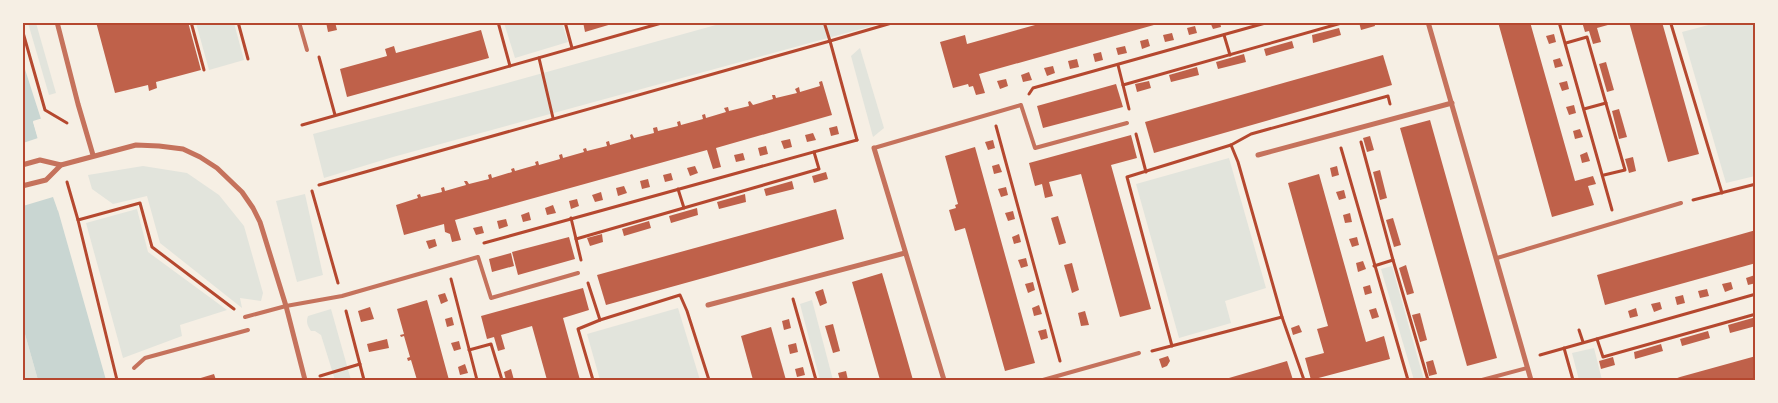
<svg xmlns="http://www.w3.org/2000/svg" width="1778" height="403" font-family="'Varela Round',sans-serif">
  <rect width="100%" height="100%" fill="#f6efe4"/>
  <g fill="#e2e4dc">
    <polygon points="28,23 36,23 56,93 49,95"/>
    <polygon points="196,23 234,23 244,60 209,70"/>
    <polygon points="504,23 562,23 568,42 515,58"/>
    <polygon points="723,23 883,23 393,157 324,178 313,134 489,88"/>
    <polygon points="1716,23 1755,23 1755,176 1726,183 1682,32"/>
    <polygon points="860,48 884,128 873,137 851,56"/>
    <polygon points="1229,158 1266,288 1225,301 1231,323 1179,338 1136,184"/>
    <polygon points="143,166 187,173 219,195 244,226 263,293 261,301 240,298 242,308 160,243 147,196 113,204 92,189 88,175"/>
    <polygon points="305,194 323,275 297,282 276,201"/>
    <polygon points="137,209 148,252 227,310 180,325 182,336 123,358 86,223"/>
    <polygon points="1392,266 1424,380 1414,380 1381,269"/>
    <polygon points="812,300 833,380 820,380 800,304"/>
    <polygon points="678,308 700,380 600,380 587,334"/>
    <path d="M331,309L351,380H335L321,335L315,331H311C307,325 306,322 308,316Z"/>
    <polygon points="23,327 38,380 23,380"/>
    <polygon points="1594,348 1602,380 1579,380 1572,353"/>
  </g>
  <polygon fill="#c9d6d2" points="22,60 41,119 33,122 106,380 38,380 23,327"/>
  <polygon fill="#f6efe4" points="43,118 42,121 36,123 60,210 58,211 53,197 23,206 23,143 38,138 33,121"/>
  <g fill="#bf614a">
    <polygon points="96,22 188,22 201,70 156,82 157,88 149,91 148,85 115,93"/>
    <polygon points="326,22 335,22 337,30 328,32"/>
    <polygon points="583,22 615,22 615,23 585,32"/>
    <polygon points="1046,22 1161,22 1161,23 979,74 985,93 976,95 973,86 969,87 968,84 953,88 940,42 965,35 967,44"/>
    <polygon points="1210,22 1220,22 1221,27 1213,29"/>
    <polygon points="1359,22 1374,22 1375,26 1361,30"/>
    <polygon points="1498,22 1530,22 1575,181 1593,176 1596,184 1588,186 1594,205 1552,217"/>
    <polygon points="1582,22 1615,22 1615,23 1597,28 1601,42 1593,44 1589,31 1585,32"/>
    <polygon points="1629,22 1662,22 1699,154 1668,162"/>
    <polygon points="1195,26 1197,33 1189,35 1187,28"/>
    <polygon points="1339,28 1341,35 1313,43 1312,35"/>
    <polygon points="481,30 489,58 347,97 340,69 387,56 385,49 394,46 396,53"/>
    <polygon points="1172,33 1174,40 1165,42 1163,35"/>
    <polygon points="1554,34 1556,42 1549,44 1546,36"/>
    <polygon points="1148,39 1150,46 1142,49 1140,41"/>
    <polygon points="1292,41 1294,48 1266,56 1264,49"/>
    <polygon points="1125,46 1127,53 1118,55 1116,48"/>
    <polygon points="1101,52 1103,60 1095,62 1093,54"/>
    <polygon points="1244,54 1246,62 1218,69 1216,62"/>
    <polygon points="1383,55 1392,85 1154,153 1145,122"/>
    <polygon points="1560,58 1563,66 1555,68 1553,60"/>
    <polygon points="1077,59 1079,67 1070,69 1068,61"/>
    <polygon points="1606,62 1614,90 1607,92 1599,64"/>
    <polygon points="1053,66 1055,73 1047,76 1044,68"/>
    <polygon points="1197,67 1199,75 1171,82 1169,75"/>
    <polygon points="1029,72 1032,80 1023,82 1021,75"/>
    <polygon points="1006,79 1008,86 1000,89 997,81"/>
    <polygon points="822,81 832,115 716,148 721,167 713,169 707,150 455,220 461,240 452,242 450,234 445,232 444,224 404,235 396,205 418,198 417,195 420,194 421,197 442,192 441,188 444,187 445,191 466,185 464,181 467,181 469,184 489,179 488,175 491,174 492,178 512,172 511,169 514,168 515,171 536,165 535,162 538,161 539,165 560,159 559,155 562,154 563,158 584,152 583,149 586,148 587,151 607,146 606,142 609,141 610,145 631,139 630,135 632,134 634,138 654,133 653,128 657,127 658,131 678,126 677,122 680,121 681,125 703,119 702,115 705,114 706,118 726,112 724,108 728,107 729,111 749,106 748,102 750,101 753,105 773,99 772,95 775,95 776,98 797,93 795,89 799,87 800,92 820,86 819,82"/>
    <polygon points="1149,81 1151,88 1137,92 1135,84"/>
    <polygon points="1567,81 1569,89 1562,91 1559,83"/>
    <polygon points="1116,84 1123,107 1043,128 1037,106"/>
    <polygon points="1574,105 1576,113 1569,115 1566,107"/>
    <polygon points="1619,109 1627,137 1619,139 1612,111"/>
    <polygon points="1430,120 1497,358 1467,366 1400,128"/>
    <polygon points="837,126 839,134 831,136 829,128"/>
    <polygon points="1580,129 1583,137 1575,139 1573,131"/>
    <polygon points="813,133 816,140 807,142 805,135"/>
    <polygon points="1131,135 1137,158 1111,165 1151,309 1120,317 1081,174 1049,182 1053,196 1045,198 1042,184 1035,186 1029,163"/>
    <polygon points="1370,136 1374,150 1367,152 1363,138"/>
    <polygon points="790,139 792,147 784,149 781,141"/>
    <polygon points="993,140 995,148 988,150 985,142"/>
    <polygon points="766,146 768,154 760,156 758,148"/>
    <polygon points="975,147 1035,363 1005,371 965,228 955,231 949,210 956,208 955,205 958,204 945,156"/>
    <polygon points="1587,152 1590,161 1582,163 1580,155"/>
    <polygon points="743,153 745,160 736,162 734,155"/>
    <polygon points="1633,157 1636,171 1629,173 1625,159"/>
    <polygon points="999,164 1002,172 994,174 992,166"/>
    <polygon points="695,166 698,173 690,176 687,168"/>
    <polygon points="1337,166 1339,175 1332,177 1330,168"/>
    <polygon points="1380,170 1387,198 1380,200 1373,172"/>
    <polygon points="826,172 828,179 814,183 812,176"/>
    <polygon points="671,173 673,180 665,182 663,175"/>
    <polygon points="1319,174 1366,342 1384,336 1390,359 1311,380 1305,358 1324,353 1317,329 1328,326 1288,183"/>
    <polygon points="648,179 650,187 642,189 640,181"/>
    <polygon points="792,181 794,189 766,196 764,189"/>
    <polygon points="624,186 627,193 618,196 616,188"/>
    <polygon points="1006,187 1008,195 1001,197 998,189"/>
    <polygon points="1344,190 1346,198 1339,200 1336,192"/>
    <polygon points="601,192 603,200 595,202 592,195"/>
    <polygon points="745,194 746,202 719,209 717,202"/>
    <polygon points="577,199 579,206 571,209 569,201"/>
    <polygon points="553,205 556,213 547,215 545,208"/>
    <polygon points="697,208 698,215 671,223 669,216"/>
    <polygon points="836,209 844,239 606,305 597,275"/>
    <polygon points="1013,211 1015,219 1008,221 1005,213"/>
    <polygon points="529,212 531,220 523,222 521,215"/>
    <polygon points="1350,213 1352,222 1345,223 1343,215"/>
    <polygon points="1058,216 1066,243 1059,245 1051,218"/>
    <polygon points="1393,218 1401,245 1394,247 1386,220"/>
    <polygon points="506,219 508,226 499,229 497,221"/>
    <polygon points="649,221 651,228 624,236 622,229"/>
    <polygon points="482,226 484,233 476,235 473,228"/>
    <polygon points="1756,230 1756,263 1605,305 1597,275"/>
    <polygon points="602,234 603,242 590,246 587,238"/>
    <polygon points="1019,234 1021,242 1014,244 1012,237"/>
    <polygon points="569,237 575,259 518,275 512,252"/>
    <polygon points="1357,237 1359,245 1352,247 1349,239"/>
    <polygon points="435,239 437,246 429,249 426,241"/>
    <polygon points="511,253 514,266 492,272 489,259"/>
    <polygon points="1026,258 1028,266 1021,268 1018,260"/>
    <polygon points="1363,261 1366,269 1358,272 1356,263"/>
    <polygon points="1072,263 1079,290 1072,293 1064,265"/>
    <polygon points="1406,265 1414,293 1407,295 1399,268"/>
    <polygon points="882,273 903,345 913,380 880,380 859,306 852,282"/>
    <polygon points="1755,275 1756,283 1748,285 1746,278"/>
    <polygon points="1033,282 1035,290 1028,293 1025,284"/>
    <polygon points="1731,282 1733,289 1725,292 1722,284"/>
    <polygon points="1370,285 1372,293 1365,295 1363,287"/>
    <polygon points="583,288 589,310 563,318 580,380 547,380 532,326 501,335 505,349 498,351 494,337 487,339 481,316"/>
    <polygon points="823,289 827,303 820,306 815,292"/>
    <polygon points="1707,289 1709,296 1700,298 1698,291"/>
    <polygon points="445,293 448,301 441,304 438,295"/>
    <polygon points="1683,295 1685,303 1677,305 1675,297"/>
    <polygon points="427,300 434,325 449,380 417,380 411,360 408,361 407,358 410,357 404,336 401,337 400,335 404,334 397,309"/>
    <polygon points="1660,302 1662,309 1654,312 1651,304"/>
    <polygon points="1039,305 1042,314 1034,316 1032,308"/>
    <polygon points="370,307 374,319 361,322 358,311"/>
    <polygon points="1376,308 1379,317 1372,319 1369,310"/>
    <polygon points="1636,308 1638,316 1630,318 1628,311"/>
    <polygon points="1085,311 1089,325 1081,326 1078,313"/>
    <polygon points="1420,313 1427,340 1420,342 1412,315"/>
    <polygon points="452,317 454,325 447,327 445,319"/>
    <polygon points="1756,317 1756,326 1730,333 1728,325"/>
    <polygon points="789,319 791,328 784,330 782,321"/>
    <polygon points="833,324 840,351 833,353 825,326"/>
    <polygon points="1299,325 1302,332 1293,335 1291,328"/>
    <polygon points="771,327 786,380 753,380 741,336"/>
    <polygon points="1046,329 1048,338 1041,340 1038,331"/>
    <polygon points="1708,331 1710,338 1682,346 1680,339"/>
    <polygon points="387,339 389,348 369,352 367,344"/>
    <polygon points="459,341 461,349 454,351 451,343"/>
    <polygon points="796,343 798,352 790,354 788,345"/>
    <polygon points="1661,344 1663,351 1635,359 1634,352"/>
    <polygon points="1168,356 1170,361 1167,366 1162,368 1159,359"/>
    <polygon points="1756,356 1756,380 1672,380 1680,377"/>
    <polygon points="1613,357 1615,365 1601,369 1599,361"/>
    <polygon points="1433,360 1437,374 1429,376 1426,362"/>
    <polygon points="1287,361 1293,380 1222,380"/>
    <polygon points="465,364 468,373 460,375 458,367"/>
    <polygon points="803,367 805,375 797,377 795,369"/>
    <polygon points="511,369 514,380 506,380 504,372"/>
    <polygon points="846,371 848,380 840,380 838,373"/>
    <polygon points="214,374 216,380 194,380"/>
  </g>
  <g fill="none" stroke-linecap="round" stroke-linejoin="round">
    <g stroke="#b5482f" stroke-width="3">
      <polyline points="191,22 204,70"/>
      <polyline points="238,22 248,59"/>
      <polyline points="498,22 510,66"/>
      <polyline points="565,22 572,48"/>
      <polyline points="824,22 830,41 895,22"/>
      <polyline points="1559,22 1612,210"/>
      <polyline points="1675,22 1671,24 1722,193"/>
      <polyline points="22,29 45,110 67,123"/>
      <polyline points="1224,35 1230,55"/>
      <polyline points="1566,43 1587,37 1625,170 1604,175"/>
      <polyline points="319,57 335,115"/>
      <polyline points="539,58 553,118"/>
      <polyline points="1118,65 1129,109"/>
      <polyline points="1123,85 1345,22"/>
      <polyline points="1029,94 1033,88 1269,22"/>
      <polyline points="1584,109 1606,103"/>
      <polyline points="302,125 665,22"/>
      <polyline points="996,126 1060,361"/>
      <polyline points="1136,134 1146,172"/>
      <polyline points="1361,142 1393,260 1428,380"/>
      <polyline points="1231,145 1238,162 1282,317 1304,380"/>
      <polyline points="1341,148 1408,380"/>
      <polyline points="67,182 78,220"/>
      <polyline points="319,185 830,41 857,140"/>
      <polyline points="678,189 684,208"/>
      <polyline points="312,191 338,283"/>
      <polyline points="1693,200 1756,184"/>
      <polyline points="571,218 581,260"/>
      <polyline points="576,239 819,169 814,152"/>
      <polyline points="484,243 857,140"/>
      <polyline points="1374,266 1393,260"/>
      <polyline points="451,279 477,380"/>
      <polyline points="588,283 600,320"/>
      <polyline points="793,299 816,380"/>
      <polyline points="346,311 364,380"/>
      <polyline points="1579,330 1583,342"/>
      <polyline points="1597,339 1603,357 1756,314"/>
      <polyline points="1172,346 1127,177 1231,145 1251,134 1388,96 1390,104"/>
      <polyline points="1564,348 1573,380"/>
      <polyline points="469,350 491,344 502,380"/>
      <polyline points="1152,351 1282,317"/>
      <polyline points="1540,355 1756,294"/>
      <polyline points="320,376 360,364"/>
      <polyline points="117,380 78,220 140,203 152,247 234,309"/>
      <polyline points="593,380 578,329 600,320 680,295 687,311 709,380"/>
    </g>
    <g stroke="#c5725c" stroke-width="4">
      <polyline points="299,22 307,50"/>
      <polyline points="874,148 1021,105 1035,148 1127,123"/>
      <polyline points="1497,258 1681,203"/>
      <polyline points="245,317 286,306 342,296 478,257 491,298 578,273"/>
      <polyline points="134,368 145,358 248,330"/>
      <polyline points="1043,380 1139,353"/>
      <polyline points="1384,380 1388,380"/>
      <polyline points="1482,380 1527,368"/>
    </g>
    <g stroke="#c5725c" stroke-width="5">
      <polyline points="57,22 78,104 93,155"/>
      <polyline points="1428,22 1531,380"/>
      <polyline points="874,148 944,380"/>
      <polyline points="1258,155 1452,103"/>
      <polyline points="22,165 40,160 61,165"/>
      <polyline points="22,186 46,180 61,165 136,145 159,146 183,149 200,157 217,168 242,192 253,208 260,222 286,306 305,380"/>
      <polyline points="708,305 905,253"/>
    </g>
  </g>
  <rect width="1778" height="403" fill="none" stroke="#f6efe4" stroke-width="48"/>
  <rect x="24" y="24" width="1730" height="355" fill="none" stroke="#b5482f" stroke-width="2"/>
</svg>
